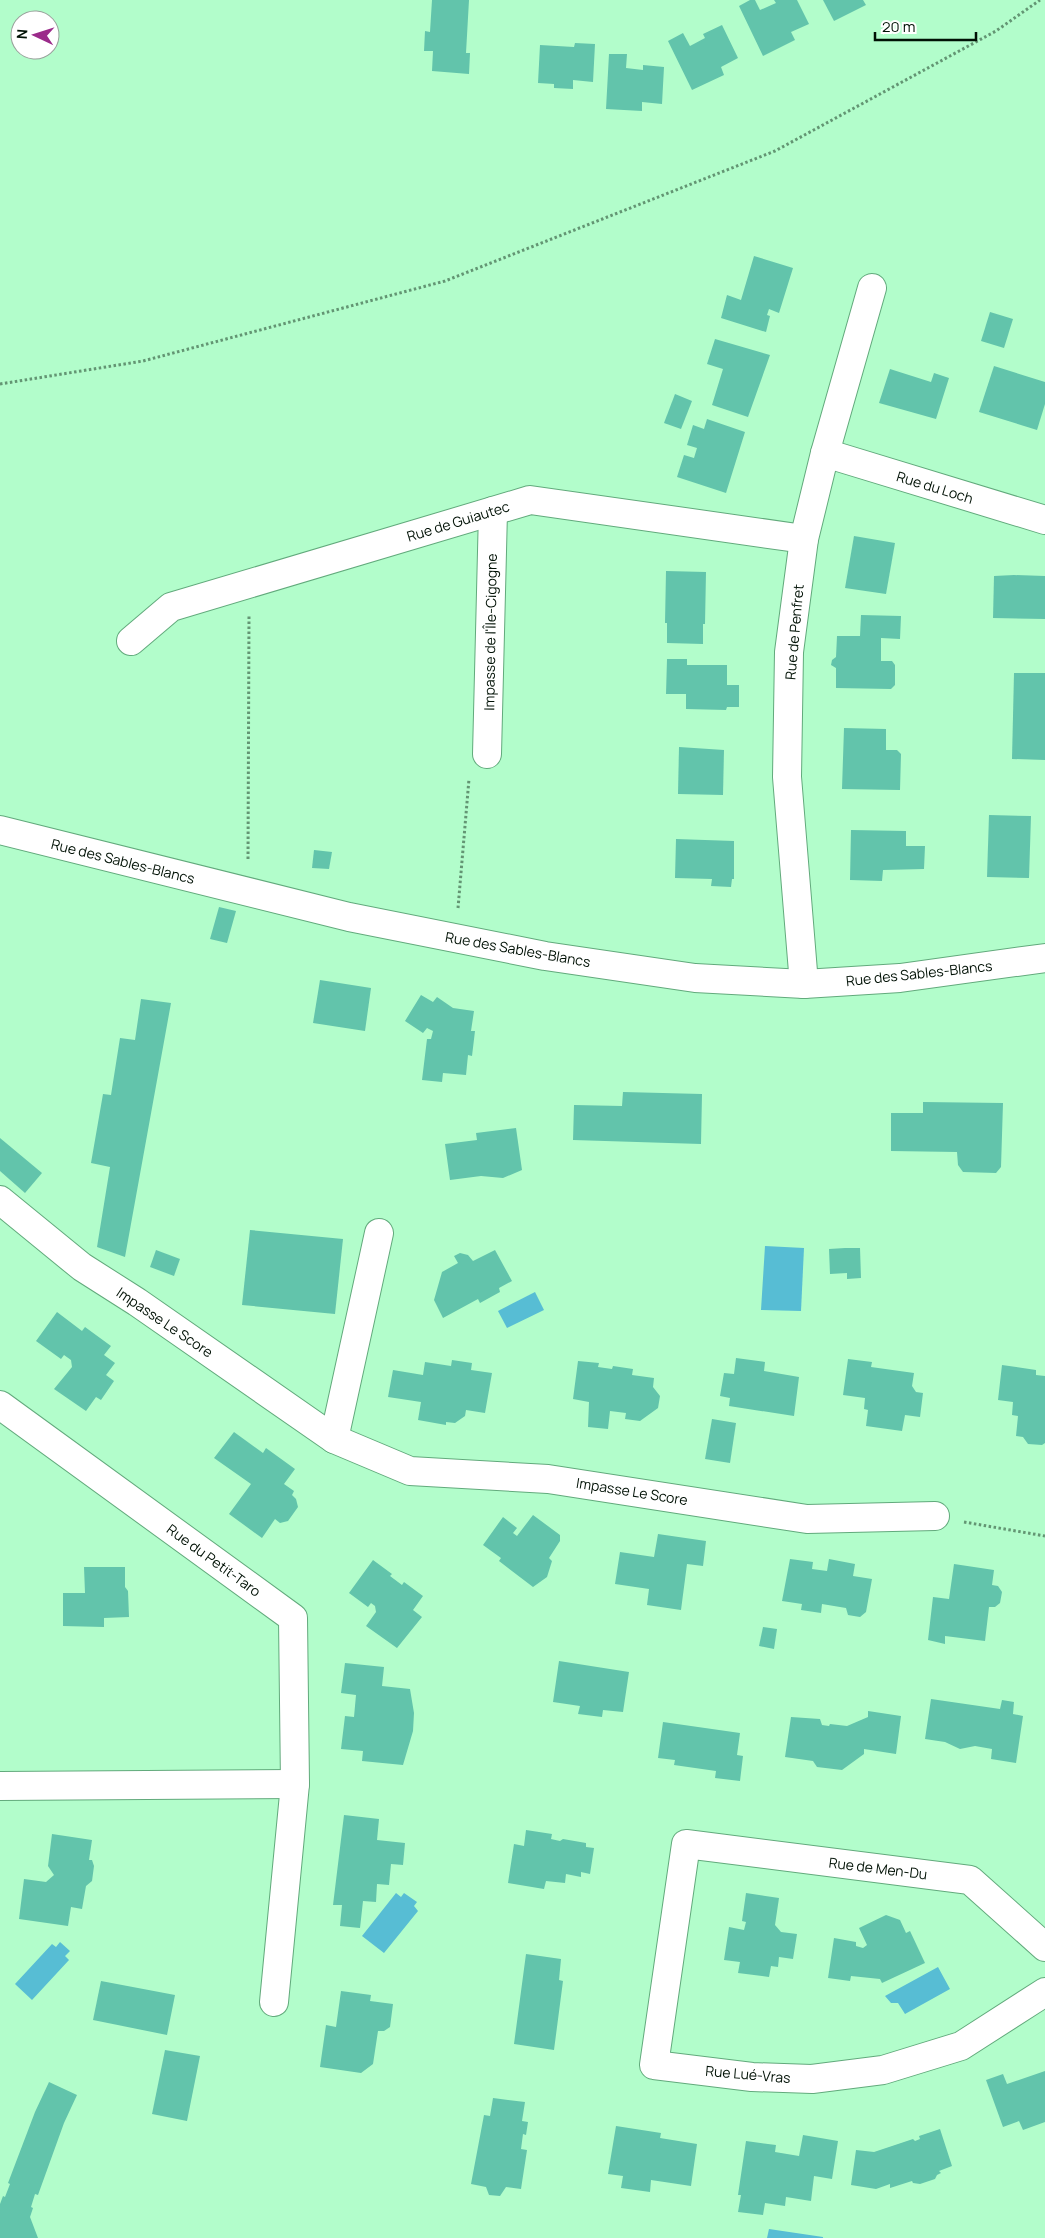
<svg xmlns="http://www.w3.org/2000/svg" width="1045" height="2238" font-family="Manrope,sans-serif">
  <rect width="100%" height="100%" fill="#b2fdcb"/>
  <g fill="#57bdd4">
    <polygon points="765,1246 804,1248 801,1311 761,1310"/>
    <polygon points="535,1292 544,1310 507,1328 498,1311"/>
    <polygon points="396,1893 401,1897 404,1893 417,1902 414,1906 418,1911 384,1953 362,1936"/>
    <polygon points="60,1942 70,1951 65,1956 69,1960 32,2000 15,1984 52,1944 56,1947"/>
    <polygon points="938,1967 950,1989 905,2014 898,2003 891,2003 885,1996"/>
    <polygon points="769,2229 823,2237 823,2238 767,2238"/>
  </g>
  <g fill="#62c4ab">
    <polygon points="432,0 469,0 466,53 470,53 469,74 432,71 433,51 424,51 425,31 430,32"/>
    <polygon points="750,0 755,0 760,10 776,3 774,0 797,0 809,24 791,32 795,40 763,56 739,6"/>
    <polygon points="823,0 863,0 866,5 834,21"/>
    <polygon points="722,25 738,58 721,67 724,75 692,90 668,41 683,33 690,46 705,38 703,34"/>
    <polygon points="575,43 595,44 593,82 573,80 573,89 554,88 554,84 538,83 540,45 574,47"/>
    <polygon points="609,54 627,54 626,68 643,70 643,65 664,67 662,104 642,102 642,111 606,109"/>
    <polygon points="754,256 793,268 779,313 769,309 767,315 770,316 766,332 721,318 727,295 741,300"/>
    <polygon points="990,312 1013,319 1004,348 981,341"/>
    <polygon points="715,339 770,355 748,417 712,405 723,369 707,364"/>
    <polygon points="994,366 1045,382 1045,404 1037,430 979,412"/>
    <polygon points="890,369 931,382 934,373 949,378 936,419 879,403"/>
    <polygon points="675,394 692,401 681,429 664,423"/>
    <polygon points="707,419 745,432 726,493 677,477 684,455 694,458 697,448 687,445 693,425 704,429"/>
    <polygon points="854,536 895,543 886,594 845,588"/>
    <polygon points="666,571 706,572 705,624 703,624 703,644 667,643 667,623 665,623"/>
    <polygon points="1014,575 1045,576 1045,619 993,618 994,576"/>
    <polygon points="861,615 901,616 900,639 881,638 881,661 892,661 895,665 895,685 891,689 836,688 836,668 831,665 832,660 836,657 837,636 860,636"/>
    <polygon points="667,659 687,659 687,665 727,665 727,685 739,685 739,707 727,707 726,710 686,709 686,694 666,694"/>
    <polygon points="1014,673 1045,673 1045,760 1012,759"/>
    <polygon points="844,728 886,729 886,750 897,750 901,754 900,790 842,789"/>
    <polygon points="679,747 724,750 723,795 678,794"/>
    <polygon points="989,815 1031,816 1029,878 987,877"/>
    <polygon points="851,830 906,831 906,846 925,846 924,869 883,870 882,881 850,880"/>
    <polygon points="676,839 734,841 734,879 732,879 731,887 711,886 712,879 675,878"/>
    <polygon points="314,850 332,852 329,869 312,868"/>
    <polygon points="219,907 236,911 227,943 210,939"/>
    <polygon points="320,980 371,988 365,1031 313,1023"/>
    <polygon points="421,995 433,1002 437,997 453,1008 474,1011 471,1031 475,1031 472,1056 468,1055 466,1075 443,1073 442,1082 422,1080 427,1039 431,1039 433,1031 427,1028 423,1033 405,1021"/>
    <polygon points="141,999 171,1003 125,1257 97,1247 110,1167 91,1163 103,1094 111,1095 120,1038 135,1040"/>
    <polygon points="623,1092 702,1094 701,1144 573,1140 574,1105 622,1106"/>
    <polygon points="923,1102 1003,1103 1001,1167 996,1173 963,1172 958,1165 957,1152 891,1151 891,1113 923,1113"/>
    <polygon points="516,1128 522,1170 503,1178 481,1176 450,1180 445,1144 477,1140 476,1133"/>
    <polygon points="0,1138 42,1173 25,1193 0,1171"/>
    <polygon points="250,1230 343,1239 335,1314 242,1305"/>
    <polygon points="845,1248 860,1248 861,1278 847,1279 847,1273 830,1274 829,1249"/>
    <polygon points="156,1250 180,1259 174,1276 150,1267"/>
    <polygon points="495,1250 512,1281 499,1288 500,1292 480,1303 478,1299 443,1318 434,1300 442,1272 458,1263 454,1256 460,1253 468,1255 473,1261"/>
    <polygon points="57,1312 82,1331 85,1327 111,1346 104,1355 115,1363 106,1375 114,1381 101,1400 96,1397 86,1411 54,1389 72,1367 71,1360 64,1355 61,1359 36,1341"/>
    <polygon points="736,1358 765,1362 764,1371 799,1377 794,1416 729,1406 730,1398 720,1396 724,1373 734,1374"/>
    <polygon points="848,1359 872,1362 871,1367 914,1373 912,1386 916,1392 923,1393 920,1417 905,1415 902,1431 866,1426 868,1410 864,1409 865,1398 843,1395"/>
    <polygon points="452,1360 472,1363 471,1370 492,1373 485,1413 466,1410 465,1416 455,1423 446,1422 446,1425 418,1420 421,1402 388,1397 393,1370 423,1375 425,1362 451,1366"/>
    <polygon points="578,1361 599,1363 598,1367 612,1369 613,1366 633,1369 632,1375 654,1378 653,1387 660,1396 658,1408 640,1421 625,1419 626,1413 610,1411 608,1429 588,1427 589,1402 573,1399"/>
    <polygon points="1002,1365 1036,1370 1036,1375 1045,1376 1045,1443 1042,1445 1028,1444 1023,1437 1016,1436 1018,1416 1012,1415 1013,1402 998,1400"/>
    <polygon points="712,1419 736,1423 730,1463 705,1459"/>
    <polygon points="234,1432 263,1453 266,1448 295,1469 284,1484 294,1491 292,1495 296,1499 298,1507 288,1521 280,1523 275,1519 262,1538 229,1514 251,1484 214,1458"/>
    <polygon points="533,1515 560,1535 560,1541 549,1558 552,1561 547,1577 533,1587 499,1561 501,1558 483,1545 503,1517 517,1528 513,1533 517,1536"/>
    <polygon points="658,1534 706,1541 703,1566 687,1564 681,1610 647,1605 649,1589 615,1584 620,1552 654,1557"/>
    <polygon points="790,1559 813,1562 812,1569 827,1571 829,1559 855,1564 853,1576 872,1579 866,1612 860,1617 848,1615 846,1608 822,1604 821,1613 801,1610 802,1604 782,1601"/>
    <polygon points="373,1560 392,1574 390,1576 402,1585 404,1582 423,1596 413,1610 422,1617 397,1648 366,1626 376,1612 375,1606 371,1603 368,1607 349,1593"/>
    <polygon points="954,1564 994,1570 992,1585 998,1586 1002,1592 1000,1603 995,1607 989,1607 985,1641 945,1636 945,1644 928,1640 933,1597 949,1599"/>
    <polygon points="84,1567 125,1567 125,1587 128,1591 129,1617 104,1618 104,1627 63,1626 63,1593 85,1593"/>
    <polygon points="763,1627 777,1629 774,1649 759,1646"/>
    <polygon points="559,1661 629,1672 623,1712 603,1710 602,1717 578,1714 580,1706 553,1702"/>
    <polygon points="345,1663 384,1667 382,1686 410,1689 414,1713 413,1731 403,1765 362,1761 363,1751 341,1749 345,1716 354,1717 356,1695 341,1693"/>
    <polygon points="931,1699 1000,1709 1002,1700 1014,1702 1013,1714 1023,1716 1016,1763 991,1759 992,1749 975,1746 960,1749 945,1742 925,1739"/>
    <polygon points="868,1711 901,1716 896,1754 864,1749 864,1754 842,1770 817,1767 813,1761 785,1757 791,1717 820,1719 822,1725 829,1726 830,1724 847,1726 868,1717"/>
    <polygon points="663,1722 740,1733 737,1755 743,1756 740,1781 715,1778 716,1771 674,1765 675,1760 658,1758"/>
    <polygon points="344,1815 379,1819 377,1840 405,1843 403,1865 391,1864 389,1885 377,1884 376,1902 363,1901 360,1928 340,1926 342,1905 333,1905"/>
    <polygon points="526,1830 552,1834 551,1839 560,1841 563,1839 586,1843 586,1847 594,1848 590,1874 581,1872 581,1877 566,1874 565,1883 546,1881 544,1889 508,1883 514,1844 524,1846"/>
    <polygon points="52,1834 92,1840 89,1860 92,1860 94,1866 92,1881 86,1886 82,1909 71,1907 68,1926 19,1919 24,1879 46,1882 54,1875 48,1866"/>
    <polygon points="746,1893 779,1898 775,1925 781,1932 797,1934 793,1959 779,1957 778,1967 771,1966 769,1977 738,1973 740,1962 724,1960 729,1927 744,1930 746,1922 742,1921"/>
    <polygon points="886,1915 900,1920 906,1933 910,1931 925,1963 882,1983 880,1979 851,1976 850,1981 828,1978 834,1938 856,1942 856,1946 863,1948 867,1945 859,1928"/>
    <polygon points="526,1954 561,1959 559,1980 563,1981 554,2050 514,2044"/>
    <polygon points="101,1981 175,1995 167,2035 93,2020"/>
    <polygon points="341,1991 371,1995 370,2001 393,2004 390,2027 384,2031 378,2031 373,2064 361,2073 320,2067 326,2025 336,2027"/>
    <polygon points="165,2050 200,2056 187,2121 152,2114"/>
    <polygon points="1045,2071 1045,2122 1023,2130 1019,2121 1003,2127 986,2080 1003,2074 1007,2084"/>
    <polygon points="49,2082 77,2095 64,2123 38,2195 35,2194 31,2207 33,2208 30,2217 38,2238 0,2238 0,2204 3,2196 5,2197 10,2184 8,2183 35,2112"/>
    <polygon points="493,2098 525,2102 522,2121 528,2122 526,2135 523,2134 521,2149 527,2150 521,2189 506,2187 500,2196 489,2195 486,2187 471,2184 484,2115 490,2116"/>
    <polygon points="616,2126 661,2133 660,2138 697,2144 691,2186 651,2180 650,2192 621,2188 623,2176 608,2174"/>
    <polygon points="940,2129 952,2166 939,2171 941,2173 937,2175 935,2179 920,2184 913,2183 912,2181 890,2188 890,2184 876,2189 851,2185 856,2150 874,2152 913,2139 915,2141 920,2139 919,2136"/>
    <polygon points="803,2135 838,2141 832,2179 814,2176 811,2201 786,2197 785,2206 765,2203 763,2215 738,2212 741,2195 738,2195 746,2141 776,2145 775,2152 799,2156"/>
  </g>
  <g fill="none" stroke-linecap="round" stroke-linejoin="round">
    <defs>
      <g id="minor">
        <polyline points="825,453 1045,520"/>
        <polyline points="131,641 171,607 530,500 804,539"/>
        <polyline points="487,754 493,511"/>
        <polyline points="0,830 349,917 545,956 695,978 804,984 900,978 1045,958"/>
        <polyline points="804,984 787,777 789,652 804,539 825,453 872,288"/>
        <polyline points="0,1200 82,1267 137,1302 334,1439 410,1471 548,1479 807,1519 935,1516"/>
        <polyline points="0,1405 293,1618 295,1784 274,2002"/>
        <polyline points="334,1439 379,1233"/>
        <polyline points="0,1786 295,1784"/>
        <polyline points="1045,1947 970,1880 686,1844 654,2065 752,2077 812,2079 883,2070 961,2046 1045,1992"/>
      </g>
    </defs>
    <use href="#minor" stroke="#62aa7c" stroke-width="30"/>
    <g stroke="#639573" stroke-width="3" stroke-dasharray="2.5 2.5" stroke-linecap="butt">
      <polyline points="0,384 143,361 445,281 775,151 996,31 1040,0"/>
      <polyline points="248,859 249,615"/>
      <polyline points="458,908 469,779"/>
      <polyline points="964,1522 1045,1536"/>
    </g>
    <use href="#minor" stroke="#fff" stroke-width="28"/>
  </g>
  <g text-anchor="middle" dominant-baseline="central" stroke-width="5" stroke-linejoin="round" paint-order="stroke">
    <g font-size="14" fill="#001105" stroke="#fff">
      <text transform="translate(935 487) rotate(17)">Rue du Loch</text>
      <text transform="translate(458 521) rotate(-17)">Rue de Guiautec</text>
      <text transform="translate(490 632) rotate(-89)">Impasse de l'Île-Cigogne</text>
      <text transform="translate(794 632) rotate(-85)">Rue de Penfret</text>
      <text transform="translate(123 861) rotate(14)">Rue des Sables-Blancs</text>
      <text transform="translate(518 949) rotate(10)">Rue des Sables-Blancs</text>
      <text transform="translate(919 973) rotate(-6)">Rue des Sables-Blancs</text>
      <text transform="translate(165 1322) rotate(34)">Impasse Le Score</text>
      <text transform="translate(632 1491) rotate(9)">Impasse Le Score</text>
      <text transform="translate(214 1560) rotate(36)">Rue du Petit-Taro</text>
      <text transform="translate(878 1868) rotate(7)">Rue de Men-Du</text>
      <text transform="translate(748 2074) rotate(5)">Rue Lué-Vras</text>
    </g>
  </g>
  <g transform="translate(35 35) rotate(274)"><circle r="24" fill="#ffffff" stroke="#99a09b"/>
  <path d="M0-4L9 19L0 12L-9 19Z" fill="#9b2b8a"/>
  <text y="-8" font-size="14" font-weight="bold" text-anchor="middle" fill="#001105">N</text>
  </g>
  <path d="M875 32v8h101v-8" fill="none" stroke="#001105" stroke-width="2.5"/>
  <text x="882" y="32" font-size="15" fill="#001105" stroke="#ffffff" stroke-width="4" paint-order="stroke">20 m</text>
</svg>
